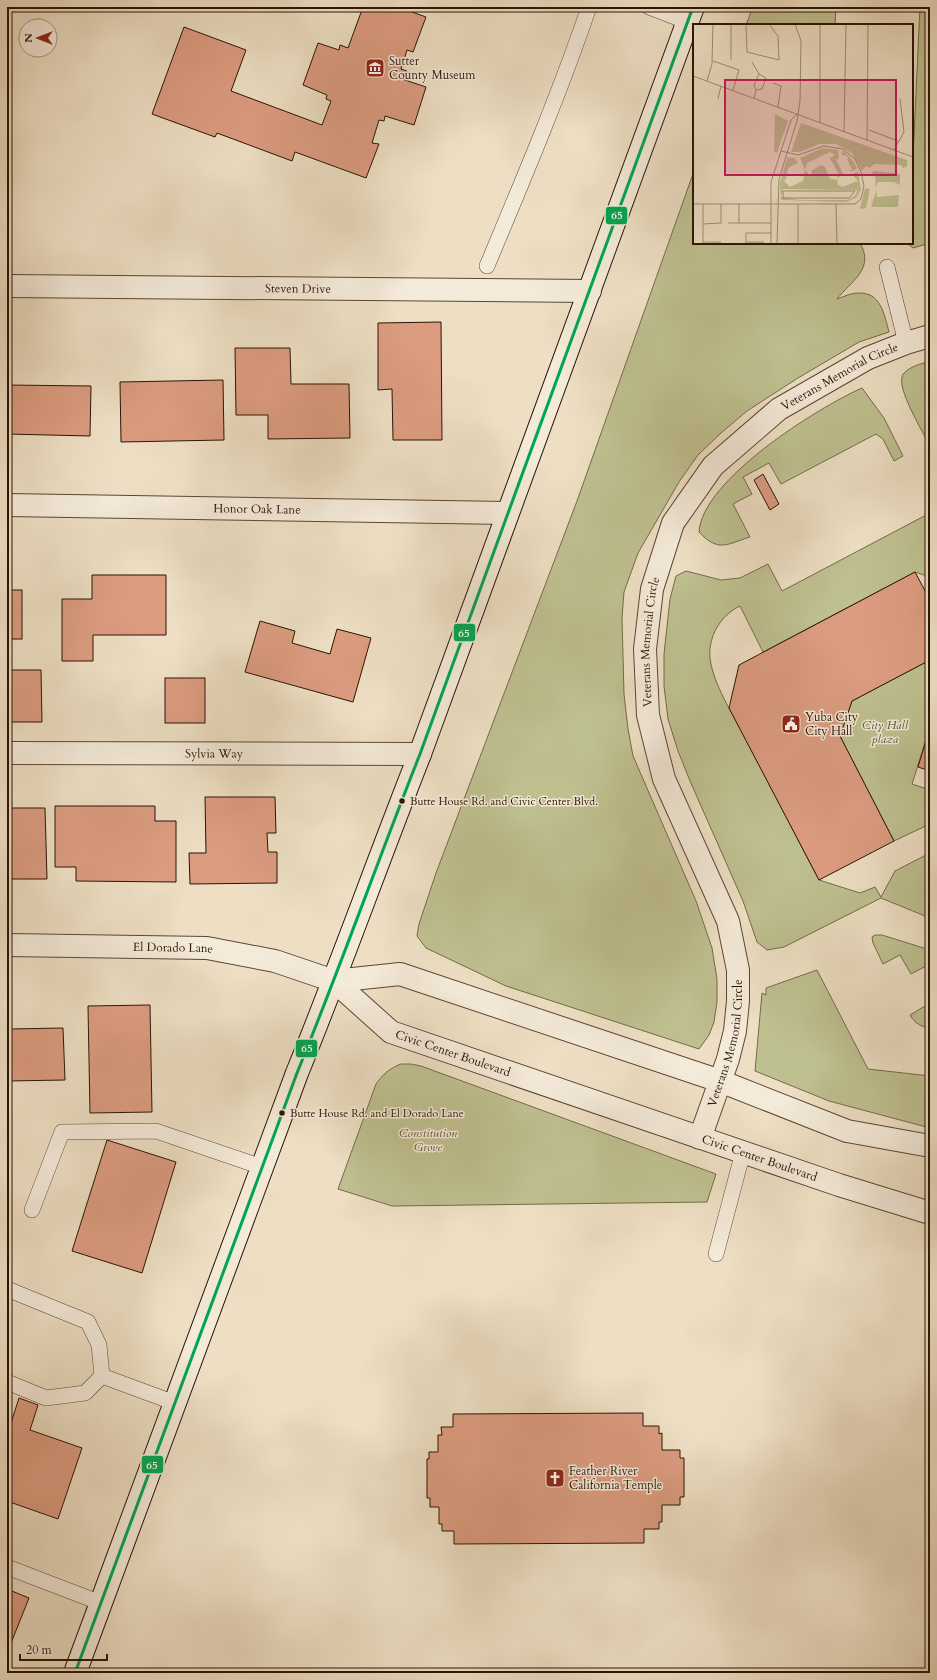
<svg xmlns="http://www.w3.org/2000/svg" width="937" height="1680" font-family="Cardo,serif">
  <rect width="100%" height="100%" fill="#eedfc4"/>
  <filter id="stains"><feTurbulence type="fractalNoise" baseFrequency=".005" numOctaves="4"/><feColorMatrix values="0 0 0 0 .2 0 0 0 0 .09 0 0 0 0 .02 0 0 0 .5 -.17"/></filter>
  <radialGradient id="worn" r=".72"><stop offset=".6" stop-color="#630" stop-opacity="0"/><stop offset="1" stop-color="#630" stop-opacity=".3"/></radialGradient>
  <g fill="#bfc090" stroke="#746a4a">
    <polygon points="753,7 836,7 835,25 746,25"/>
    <polygon points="920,7 930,7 930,243 913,248 907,243 912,243 912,179"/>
    <path d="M694,171V243H860C875,269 851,281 837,299C843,297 851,293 858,293C881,292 884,314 889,332L859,342L798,378L747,411L721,433L698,455L679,482L638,553L624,592L622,618L624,694L628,729L633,756L696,901L712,948L717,979V1002L714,1022L709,1035L699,1049L506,986L426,948L417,936L419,924L436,873L577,501Z"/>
    <path d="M930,361V434L925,437C919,424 894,384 904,373C911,366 921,364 930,361Z"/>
    <path d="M862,388L884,418L903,456L894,461L883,439L876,434L781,484L769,463L743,477L752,494L733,504L750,537C727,544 719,553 699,532C702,480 817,408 862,388Z"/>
    <path d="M930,513V577L915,572L763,652L740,606C721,615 708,636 710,658C713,684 733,714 745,738C770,785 794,833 819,880L860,893L875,887L881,897L895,871L930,853V918L881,898L784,947L767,950L757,942L743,901L690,781L678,751L668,719L664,686V654L670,599L676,576L686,571L721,580L740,578L768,564L782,591Z"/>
    <polygon points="930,660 930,727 912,784 930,790 930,824 894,841 840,736 852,701"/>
    <polygon points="875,935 882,935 930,950 930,964 911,974 900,955 883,964 873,943 872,937"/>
    <polygon points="817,970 868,1069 930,1076 930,1128 829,1101 755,1071 762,993 766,995 766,988"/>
    <path d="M930,1003V1029C921,1026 915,1024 910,1015Z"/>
    <path d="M401,1064H411L421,1066L716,1174L707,1202L392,1206L338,1189L376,1084C383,1074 390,1068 401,1064Z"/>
  </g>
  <g fill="#dc9c80" stroke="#2a1304">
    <polygon points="363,7 398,7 426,17 413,52 407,50 401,69 407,71 402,79 426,87 414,125 385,116 384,121 379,120 372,143 379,144 366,178 295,152 292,161 217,133 215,137 152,114 184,27 246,50 231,91 322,125 331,101 326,99 327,95 303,85 318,43 339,50 340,45 348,48"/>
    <polygon points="441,322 442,440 393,440 392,389 378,390 378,323"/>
    <polygon points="235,348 290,348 291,384 349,384 350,438 268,439 268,415 236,415"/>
    <polygon points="223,380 224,440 121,442 120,382"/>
    <polygon points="7,385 91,386 90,436 7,434"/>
    <polygon points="763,474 779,504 770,510 754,480"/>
    <polygon points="915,572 930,600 930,660 852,701 840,736 894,841 819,880 729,708 739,665"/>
    <polygon points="92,575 166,575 166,635 93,635 93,661 62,661 62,599 92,599"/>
    <rect x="7" y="590" width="15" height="49"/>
    <polygon points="260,621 295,631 292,643 330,654 337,629 371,638 353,702 245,672"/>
    <polygon points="7,670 41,670 42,722 7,722"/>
    <rect x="165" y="678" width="40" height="45"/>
    <polygon points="930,727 930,771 918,767"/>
    <polygon points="205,797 275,797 276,833 267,833 268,852 277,852 277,883 190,884 189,853 206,853"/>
    <polygon points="55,806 155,806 155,821 176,821 176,882 76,881 76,867 55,867"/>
    <polygon points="7,808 45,808 47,879 7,879"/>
    <polygon points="150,1005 152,1112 90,1113 88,1006"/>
    <polygon points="63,1028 65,1080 7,1081 7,1041 11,1041 10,1029"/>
    <polygon points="107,1140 176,1162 142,1273 72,1251"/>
    <polygon points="19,1398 38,1405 30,1430 82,1448 58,1519 7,1501 7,1422 11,1423"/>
    <polygon points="643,1413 643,1426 659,1426 659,1434 662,1433 662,1450 680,1450 680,1458 684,1458 684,1497 680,1497 680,1505 662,1505 662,1522 659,1522 659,1529 644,1529 644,1543 454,1544 454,1531 442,1531 442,1524 439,1524 439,1507 430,1507 430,1498 427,1498 427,1459 429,1459 429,1452 438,1452 438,1435 442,1435 441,1427 453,1427 453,1414"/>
    <polygon points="7,1589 29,1598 7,1653"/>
  </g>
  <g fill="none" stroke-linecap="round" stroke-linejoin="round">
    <defs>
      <g id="service">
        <polyline points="649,7 688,22"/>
        <path d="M487,266C523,180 559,95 589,7"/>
        <polyline points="887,267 906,343"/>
        <polyline points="32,1210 62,1132 156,1131 262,1167"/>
        <polyline points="716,1254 743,1152"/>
        <polyline points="7,1289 88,1322 99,1345 102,1376 85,1393 46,1398 7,1382"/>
        <polyline points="102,1376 175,1403"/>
        <polyline points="7,1567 101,1603"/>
      </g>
      <g id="minor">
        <path id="s1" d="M7,286L590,291"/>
        <path id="s2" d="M7,505L507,513"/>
        <path id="s3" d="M7,753L420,754"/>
        <path id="s4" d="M7,945L207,948L275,961L334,981L400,974L720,1081L847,1131L930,1146"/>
        <path id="s5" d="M334,981L391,1032L839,1185L930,1213"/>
        <path id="s6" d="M700,1138L728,1059L735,1031L738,1001V970L728,921L664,779L648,715L645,649L652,589L673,523L713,466L779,409L868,358L906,343L930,336"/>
      </g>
      <path id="secondary" d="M75,1673L297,1073C340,968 378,860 420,754L693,7"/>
    </defs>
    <use href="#service" stroke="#5b4634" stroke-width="16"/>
    <use href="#minor" stroke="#5b4634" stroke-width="24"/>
    <use href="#secondary" stroke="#2a1304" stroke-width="24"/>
    <use href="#service" stroke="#f4ead9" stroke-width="15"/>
    <use href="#minor" stroke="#f4ead9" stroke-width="22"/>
    <use href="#secondary" stroke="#f4ead9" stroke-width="22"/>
    <defs>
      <path id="bus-1" d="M75,1673L297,1073C340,968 378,860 420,754L693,7"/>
    </defs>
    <use href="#bus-1" stroke="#f4ead9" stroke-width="6"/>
    <use href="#bus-1" stroke="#00a651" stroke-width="3"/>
  </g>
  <defs>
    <symbol id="museum-square" viewBox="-11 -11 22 22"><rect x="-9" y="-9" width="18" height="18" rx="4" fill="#8f2418" stroke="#f4ead9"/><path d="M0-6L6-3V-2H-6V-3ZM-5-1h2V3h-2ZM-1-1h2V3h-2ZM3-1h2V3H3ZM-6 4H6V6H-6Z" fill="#fff"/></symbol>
    <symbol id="civic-square" viewBox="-11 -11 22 22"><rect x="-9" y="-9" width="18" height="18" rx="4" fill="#8f2418" stroke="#f4ead9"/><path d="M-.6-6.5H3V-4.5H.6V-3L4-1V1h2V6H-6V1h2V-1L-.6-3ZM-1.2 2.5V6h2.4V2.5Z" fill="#fff"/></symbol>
    <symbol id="church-square" viewBox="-11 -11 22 22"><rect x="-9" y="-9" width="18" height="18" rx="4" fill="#8f2418" stroke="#f4ead9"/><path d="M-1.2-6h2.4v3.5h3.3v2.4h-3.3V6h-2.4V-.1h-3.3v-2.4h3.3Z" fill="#fff"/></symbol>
  </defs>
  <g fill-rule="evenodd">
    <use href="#museum-square" x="364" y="57" width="22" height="22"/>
    <use href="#civic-square" x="780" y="713" width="22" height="22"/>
    <use href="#church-square" x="544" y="1467" width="22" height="22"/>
  </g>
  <g fill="#2a1304" stroke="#f4ead9" stroke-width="1.5">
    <circle cx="402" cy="801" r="3.5"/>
    <circle cx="282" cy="1113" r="3.5"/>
  </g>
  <g text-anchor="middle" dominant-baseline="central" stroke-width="3" stroke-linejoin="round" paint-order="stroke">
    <g font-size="11" fill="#2a1304" stroke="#f4ead9" text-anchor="start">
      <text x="410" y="801">Butte House Rd. and Civic Center Blvd.</text>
      <text x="290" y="1113">Butte House Rd. and El Dorado Lane</text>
    </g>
    <g font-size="12" fill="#2a1304" stroke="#f4ead9" text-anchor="start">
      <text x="389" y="61">Sutter<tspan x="389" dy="14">County Museum</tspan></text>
      <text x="805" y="717">Yuba City<tspan x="805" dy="14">City Hall</tspan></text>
      <text x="569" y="1471">Feather River<tspan x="569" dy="14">California Temple</tspan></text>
    </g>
    <g font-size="12" fill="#2a1304" stroke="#f4ead9">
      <text stroke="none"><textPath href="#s1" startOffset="291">Steven Drive</textPath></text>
      <text stroke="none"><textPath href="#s6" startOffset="867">Veterans Memorial Circle</textPath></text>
      <text stroke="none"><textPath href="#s2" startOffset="250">Honor Oak Lane</textPath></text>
      <text stroke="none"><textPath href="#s6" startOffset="519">Veterans Memorial Circle</textPath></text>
      <text stroke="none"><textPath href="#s3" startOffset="207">Sylvia Way</textPath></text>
      <text stroke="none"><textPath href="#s4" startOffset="166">El Dorado Lane</textPath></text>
      <text stroke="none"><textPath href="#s6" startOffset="99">Veterans Memorial Circle</textPath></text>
      <text stroke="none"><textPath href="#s5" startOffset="142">Civic Center Boulevard</textPath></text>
      <text stroke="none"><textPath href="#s5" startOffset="466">Civic Center Boulevard</textPath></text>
    </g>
    <g font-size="12" font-style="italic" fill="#5e5035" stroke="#f4ead9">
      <text x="885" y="725">City Hall<tspan x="885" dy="14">plaza</tspan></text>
      <text x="428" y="1133">Constitution<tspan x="428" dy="14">Grove</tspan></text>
    </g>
  </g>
  <g transform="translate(693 24)">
    <rect width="220" height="220" fill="#eedfc4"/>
    <path d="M82,90L95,97L84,129L81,128ZM108,99L214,136V142L210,144L208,141L181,140L177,144L173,142L169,147L159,129L143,120H126L107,128H98ZM130,124L145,126L146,134L143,136L151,151L144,154L145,149L137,134L142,131L137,128L114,139L112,146L118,153L120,151L118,147L128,141L132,143L137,155L145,156L144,160L149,163L165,157L159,150L165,148L168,165L164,173L153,178L88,176L87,159L94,133L102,134L105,139L95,144L93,155L91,157L97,163L110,157L112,146L107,134ZM90,165H98L164,166L163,171L155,176H108L88,173ZM149,127L152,128L160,137L164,144L161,146L157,148L159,145L154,135L156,134L152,131L149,132ZM181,147L207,150V161L201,158H185L183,164L182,152L178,149ZM172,164L177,165L173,184L167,185ZM183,167L184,173L206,171L205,183H178Z" fill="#bfc090" fill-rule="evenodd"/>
    <path fill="none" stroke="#a08d77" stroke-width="1" d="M38,0V36M53,0L54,28L86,36L85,12L76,0M20,37L46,46L40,66M59,38L66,50L73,54L69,65L63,66M0,52L220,133M14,57L19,40L20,0M80,59L88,62L85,83M61,74L63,66L61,61L66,50M25,75L28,62M127,99V0M176,106L205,117M151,108L153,0M174,116L175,0M201,126L211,108L207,75M90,167H162L156,174H90ZM0,180H162L168,175L171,162L168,148L162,135L150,125L131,122L105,131L88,127M10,180V220M46,180V199M105,180V220M143,180L144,220M35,199H78M10,200L28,199V180M10,218H28M53,218H71M53,220V209H78M78,220V158L98,96L104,90M84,220L86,155L104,97L107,77L108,17L102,0"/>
    <path fill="#c2185b" fill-opacity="0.15" stroke="#c2185b" stroke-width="2" d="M32,56H203V151H32Z"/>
    <rect width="220" height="220" fill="none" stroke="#2a1304" stroke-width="2"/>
  </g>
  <g stroke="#f4ead9" stroke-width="1.5">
    <rect x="605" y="206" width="23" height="19" rx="4" fill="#00a651"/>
    <rect x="453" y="623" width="23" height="19" rx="4" fill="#00a651"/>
    <rect x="295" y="1039" width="23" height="19" rx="4" fill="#00a651"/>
    <rect x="141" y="1455" width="23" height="19" rx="4" fill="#00a651"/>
  </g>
  <g font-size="11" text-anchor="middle" font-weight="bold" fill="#fff">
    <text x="617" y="219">65</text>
    <text x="464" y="637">65</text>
    <text x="307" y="1052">65</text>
    <text x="152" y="1469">65</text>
  </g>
  <rect width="937" height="1680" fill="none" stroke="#eedfc4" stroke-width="24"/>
  <rect x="8" y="8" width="921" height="1664" fill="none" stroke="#2a1304" stroke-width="2"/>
  <rect x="12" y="12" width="913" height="1656" fill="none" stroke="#2a1304"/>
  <g transform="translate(38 38) rotate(270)"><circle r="19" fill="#f4ead9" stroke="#a39484"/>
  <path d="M0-3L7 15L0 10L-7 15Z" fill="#8f2418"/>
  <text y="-6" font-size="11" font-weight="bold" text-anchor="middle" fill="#2a1304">N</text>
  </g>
  <path d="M20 1654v6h87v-6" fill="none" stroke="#2a1304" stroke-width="2"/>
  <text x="26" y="1654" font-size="12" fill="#2a1304" stroke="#f4ead9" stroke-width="3" paint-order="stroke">20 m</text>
  <rect width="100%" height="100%" filter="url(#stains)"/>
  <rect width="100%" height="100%" fill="url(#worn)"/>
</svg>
